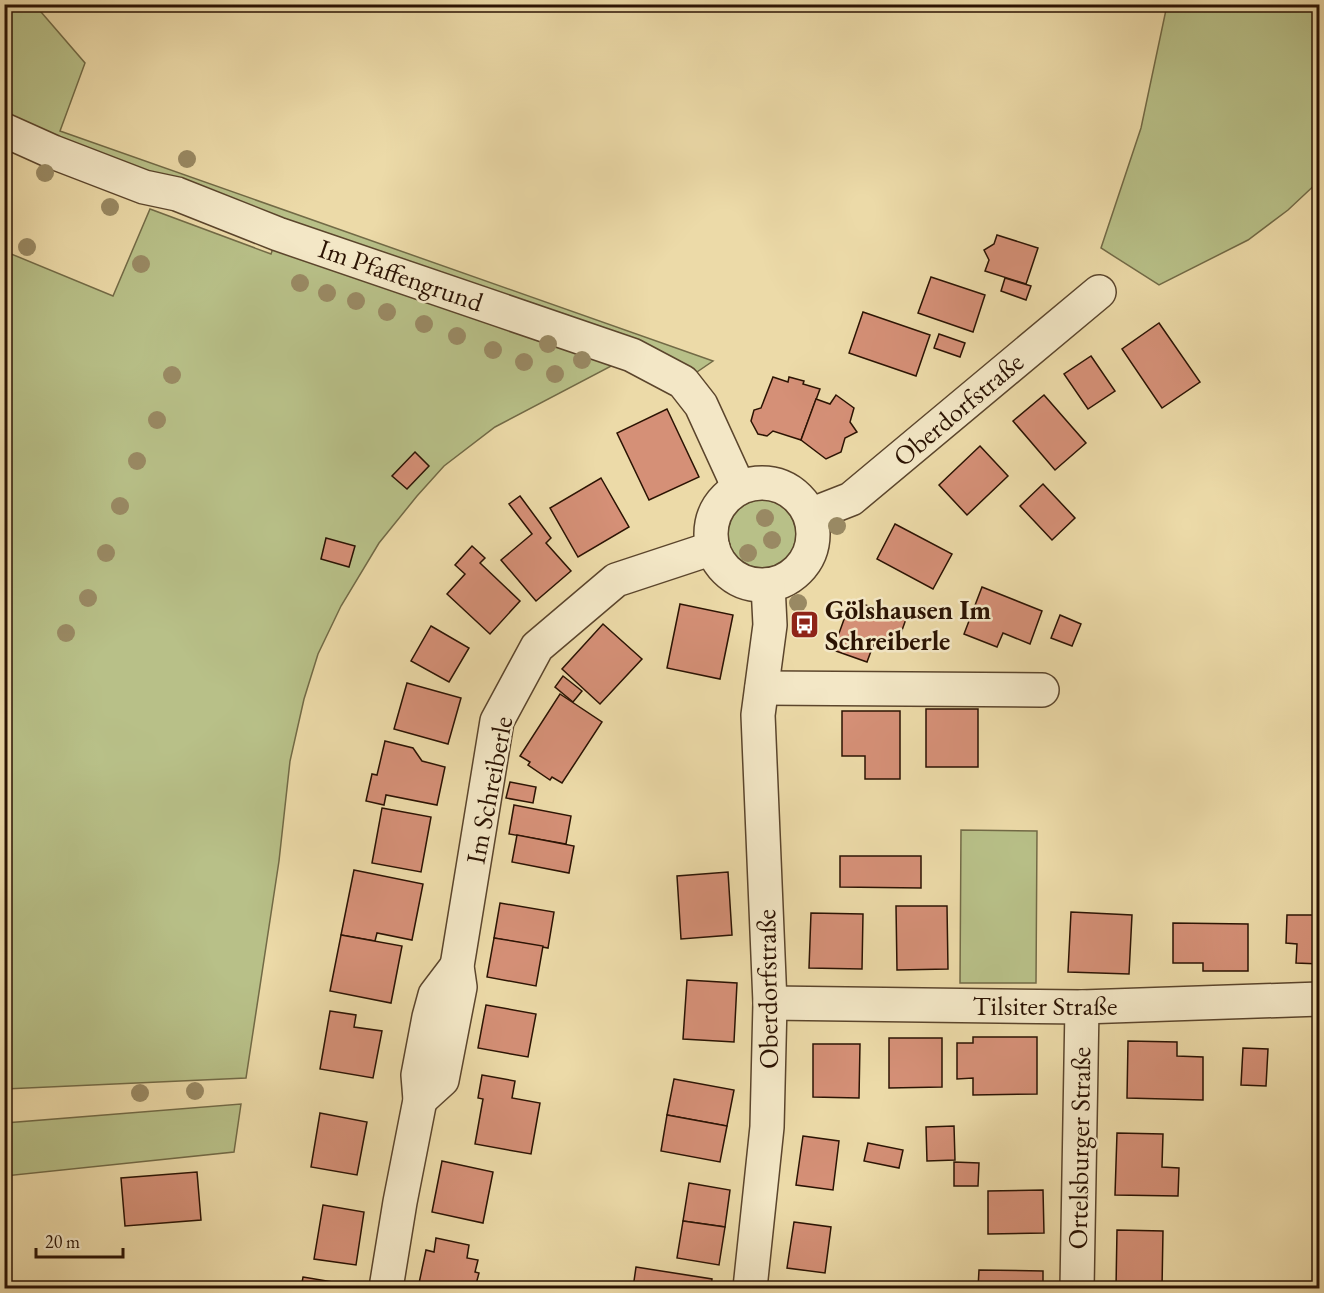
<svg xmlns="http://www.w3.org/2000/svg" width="1324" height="1293" font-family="'EB Garamond',serif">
  <rect width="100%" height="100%" fill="#ecdaa8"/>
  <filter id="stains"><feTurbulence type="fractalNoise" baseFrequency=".00333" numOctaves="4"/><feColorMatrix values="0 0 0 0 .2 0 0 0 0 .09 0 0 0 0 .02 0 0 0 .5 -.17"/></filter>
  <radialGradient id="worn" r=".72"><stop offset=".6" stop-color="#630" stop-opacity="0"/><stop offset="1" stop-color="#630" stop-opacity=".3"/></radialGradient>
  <g fill="#b8c088" stroke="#726a46" stroke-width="1.5">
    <polygon points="5,5 35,5 85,63 60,131 713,361 694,374 632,355 495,427 444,466 417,496 379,543 341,606 318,654 304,699 290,761 279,861 246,1078 5,1089 4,251 113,296 150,209 271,254 278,234 5,130"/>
    <polygon points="1167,5 1319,5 1320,180 1288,210 1248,240 1159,285 1101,248 1141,128"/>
    <circle cx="762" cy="534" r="34"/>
    <polygon points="961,830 1037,831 1036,983 960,983"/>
    <polygon points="241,1104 234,1152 5,1176 5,1123"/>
  </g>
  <g fill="#d59077" stroke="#2b1303" stroke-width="1.5">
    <polygon points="997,235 1038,248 1026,284 985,271 989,260 984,250 994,244"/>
    <polygon points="931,277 985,295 973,332 918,313"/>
    <polygon points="1005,278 1031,286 1026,300 1001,291"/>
    <polygon points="863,312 930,335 916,376 849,353"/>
    <polygon points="1159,323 1200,382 1162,408 1122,349"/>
    <polygon points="939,334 965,343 960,357 934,348"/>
    <polygon points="1091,356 1115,391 1088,409 1064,374"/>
    <polygon points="773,377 788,382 789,377 804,381 803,384 820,389 801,440 773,431 767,436 758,434 751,421 754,410 761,408"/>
    <polygon points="836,395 854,408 850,422 857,432 845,438 841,452 826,459 801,440 816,399 830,404"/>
    <polygon points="1044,395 1086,443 1055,470 1013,421"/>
    <polygon points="667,409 699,477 649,500 617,433"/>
    <polygon points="980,446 1008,476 967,515 939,485"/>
    <polygon points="415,452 429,466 407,489 392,476"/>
    <polygon points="601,478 629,527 578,557 550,508"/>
    <polygon points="1043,484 1075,518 1052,540 1020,506"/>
    <polygon points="520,496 551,538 546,543 571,571 536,601 501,560 532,534 509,504"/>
    <polygon points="895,524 952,554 933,589 877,559"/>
    <polygon points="326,538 355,546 349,567 321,559"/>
    <polygon points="472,546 485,558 480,563 520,601 490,634 447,594 465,574 455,565"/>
    <polygon points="982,587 1042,611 1030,644 1003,633 997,647 964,634"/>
    <polygon points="851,600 906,619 895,650 874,643 867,662 833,650"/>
    <polygon points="680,604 733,615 720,679 667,668"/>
    <polygon points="1060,615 1081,624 1072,646 1051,638"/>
    <polygon points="603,624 642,659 600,704 562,669"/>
    <polygon points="431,626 469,648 449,682 411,661"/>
    <polygon points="563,676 582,691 573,702 555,687"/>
    <polygon points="407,683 461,698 448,744 394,729"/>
    <polygon points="560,694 602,722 562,783 552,777 550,780 528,765 530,762 520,756"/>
    <rect x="926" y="709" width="52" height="58"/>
    <polygon points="842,711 900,711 900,779 865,779 865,756 842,756"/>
    <polygon points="385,741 413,748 422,761 445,767 437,805 386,795 384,805 366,801 372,774 377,775"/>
    <polygon points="510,782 536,787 533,803 506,798"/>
    <polygon points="514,805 571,816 566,844 509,834"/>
    <polygon points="382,808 431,817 421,872 372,863"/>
    <polygon points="517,835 574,846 569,873 512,862"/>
    <polygon points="840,856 921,856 921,888 840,887"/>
    <polygon points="354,870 423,884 412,940 377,933 375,941 341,935"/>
    <polygon points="728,872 732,935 681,939 677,876"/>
    <polygon points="500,903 554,912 548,948 494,938"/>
    <polygon points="896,906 947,906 948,969 897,970"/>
    <polygon points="1071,912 1132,915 1129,974 1068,972"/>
    <polygon points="811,913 863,914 862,969 809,968"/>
    <polygon points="1287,915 1320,915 1320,964 1296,963 1297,944 1286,943"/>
    <polygon points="1173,923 1248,924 1248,971 1203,971 1203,963 1173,963"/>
    <polygon points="341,935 402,946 391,1003 330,991"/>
    <polygon points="494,938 543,946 536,986 487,977"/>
    <polygon points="687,980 737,983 734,1042 683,1039"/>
    <polygon points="486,1005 536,1014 528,1057 478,1048"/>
    <polygon points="330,1011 356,1015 354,1027 382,1031 373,1078 320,1069"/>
    <polygon points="973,1037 1037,1037 1037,1094 973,1095 973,1078 957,1079 957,1043 973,1043"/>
    <polygon points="889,1038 942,1038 942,1087 889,1088"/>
    <polygon points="1128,1041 1177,1042 1177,1056 1203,1057 1203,1100 1127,1098"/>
    <polygon points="813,1044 860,1044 859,1098 813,1097"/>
    <polygon points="1243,1048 1268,1049 1266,1086 1241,1085"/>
    <polygon points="482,1075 515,1081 512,1098 540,1103 531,1154 475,1144 483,1099 478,1098"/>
    <polygon points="674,1079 734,1090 727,1126 667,1115"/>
    <polygon points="320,1113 367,1122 357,1175 311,1167"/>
    <polygon points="667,1115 727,1126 720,1162 661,1151"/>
    <polygon points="954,1126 955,1160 927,1161 926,1127"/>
    <polygon points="1117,1133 1163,1134 1162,1167 1179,1168 1178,1196 1115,1195"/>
    <polygon points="803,1136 839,1141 833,1190 796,1185"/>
    <polygon points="868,1143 903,1150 899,1168 864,1161"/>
    <polygon points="442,1161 493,1172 483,1223 432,1212"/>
    <polygon points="954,1162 979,1163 978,1186 954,1186"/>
    <polygon points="197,1172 201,1220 125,1226 121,1178"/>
    <polygon points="689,1183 730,1190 725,1227 683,1221"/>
    <polygon points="1043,1190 1044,1233 988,1234 988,1191"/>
    <polygon points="323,1205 364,1212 356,1265 314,1259"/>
    <polygon points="683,1221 725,1227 719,1265 677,1258"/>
    <polygon points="794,1222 831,1227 825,1273 787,1268"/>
    <polygon points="1117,1230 1163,1231 1162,1288 1116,1288"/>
    <polygon points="436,1238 469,1245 467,1258 478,1260 475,1272 479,1273 475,1288 418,1288 426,1250 434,1252"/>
    <polygon points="636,1267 712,1279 711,1288 633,1288"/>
    <polygon points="979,1270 1043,1271 1043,1288 978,1288"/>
    <polygon points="303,1277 351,1285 350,1288 301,1288"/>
  </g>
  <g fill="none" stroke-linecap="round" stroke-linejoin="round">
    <defs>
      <g id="street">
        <polyline points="4,130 53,152 144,187 177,194 278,234 632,355 683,382 701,405 739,488"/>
        <circle cx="762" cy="534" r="51"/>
        <polyline points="810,515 851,499 1099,292"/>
        <polyline points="762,688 1042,690"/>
        <polyline points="770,1003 1082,1007 1320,999"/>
        <polyline points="420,1100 442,1080 460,987 457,966 497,721 537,647 616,580 713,548"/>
        <polyline points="386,1288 400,1202 420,1100 418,1075 429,1017 435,995 457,966"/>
        <polyline points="750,1288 767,1127 770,1003 758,715 770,625 768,585"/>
        <polyline points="1077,1288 1082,1007"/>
      </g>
    </defs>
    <use href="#street" stroke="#5b452c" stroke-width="36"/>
    <use href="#street" stroke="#f3e7c6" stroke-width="33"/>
  </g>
  <g fill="#998963">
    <circle cx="187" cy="159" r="9"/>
    <circle cx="45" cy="173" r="9"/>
    <circle cx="110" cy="207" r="9"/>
    <circle cx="27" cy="247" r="9"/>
    <circle cx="141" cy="264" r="9"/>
    <circle cx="300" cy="283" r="9"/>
    <circle cx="327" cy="293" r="9"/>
    <circle cx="356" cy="301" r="9"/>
    <circle cx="387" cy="312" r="9"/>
    <circle cx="424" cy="324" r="9"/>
    <circle cx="457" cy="336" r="9"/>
    <circle cx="548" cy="344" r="9"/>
    <circle cx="493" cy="350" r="9"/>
    <circle cx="582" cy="360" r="9"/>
    <circle cx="524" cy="362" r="9"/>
    <circle cx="555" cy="374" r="9"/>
    <circle cx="172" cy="375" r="9"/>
    <circle cx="157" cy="420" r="9"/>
    <circle cx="137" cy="461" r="9"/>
    <circle cx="120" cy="506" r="9"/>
    <circle cx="765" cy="518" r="9"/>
    <circle cx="837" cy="526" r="9"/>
    <circle cx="772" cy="540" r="9"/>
    <circle cx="106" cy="553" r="9"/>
    <circle cx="748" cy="553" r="9"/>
    <circle cx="88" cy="598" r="9"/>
    <circle cx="798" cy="603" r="9"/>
    <circle cx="66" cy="633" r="9"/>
    <circle cx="195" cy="1091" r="9"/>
    <circle cx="140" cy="1093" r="9"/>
  </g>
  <defs>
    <symbol id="bus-square" viewBox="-11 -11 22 22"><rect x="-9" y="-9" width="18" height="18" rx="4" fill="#8f2418" stroke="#f3e7c6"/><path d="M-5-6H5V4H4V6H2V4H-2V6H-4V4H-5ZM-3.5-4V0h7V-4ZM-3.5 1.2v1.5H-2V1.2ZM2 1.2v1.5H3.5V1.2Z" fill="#fff"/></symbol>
  </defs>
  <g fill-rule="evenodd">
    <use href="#bus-square" x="788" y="608" width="33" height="33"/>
  </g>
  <g text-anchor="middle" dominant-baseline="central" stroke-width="5" stroke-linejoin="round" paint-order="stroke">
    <g font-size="27" fill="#2b1303" stroke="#f3e7c6">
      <text transform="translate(401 275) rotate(19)">Im Pfaffengrund</text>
      <text transform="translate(958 409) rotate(-40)">Oberdorfstraße</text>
      <text transform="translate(489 790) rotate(-79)">Im Schreiberle</text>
      <text transform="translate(767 989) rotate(-91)">Oberdorfstraße</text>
      <text x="1045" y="1005">Tilsiter Straße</text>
      <text transform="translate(1079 1148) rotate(-89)">Ortelsburger Straße</text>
    </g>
    <g font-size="27" font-weight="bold" fill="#2b1303" stroke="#f3e7c6" text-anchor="start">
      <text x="825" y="609">Gölshausen Im<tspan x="825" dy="31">Schreiberle</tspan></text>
    </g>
  </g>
  <rect width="1324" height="1293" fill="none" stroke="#ecdaa8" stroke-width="24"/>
  <rect x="6" y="6" width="1312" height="1281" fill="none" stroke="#2b1303" stroke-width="3"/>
  <rect x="12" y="12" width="1300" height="1269" fill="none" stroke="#2b1303" stroke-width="1.5"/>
  <path d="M36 1248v9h87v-9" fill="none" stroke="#2b1303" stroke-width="3"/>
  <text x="45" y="1248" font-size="18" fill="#2b1303" stroke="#f3e7c6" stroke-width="4.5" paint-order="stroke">20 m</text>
  <rect width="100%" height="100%" filter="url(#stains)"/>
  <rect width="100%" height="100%" fill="url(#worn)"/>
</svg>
